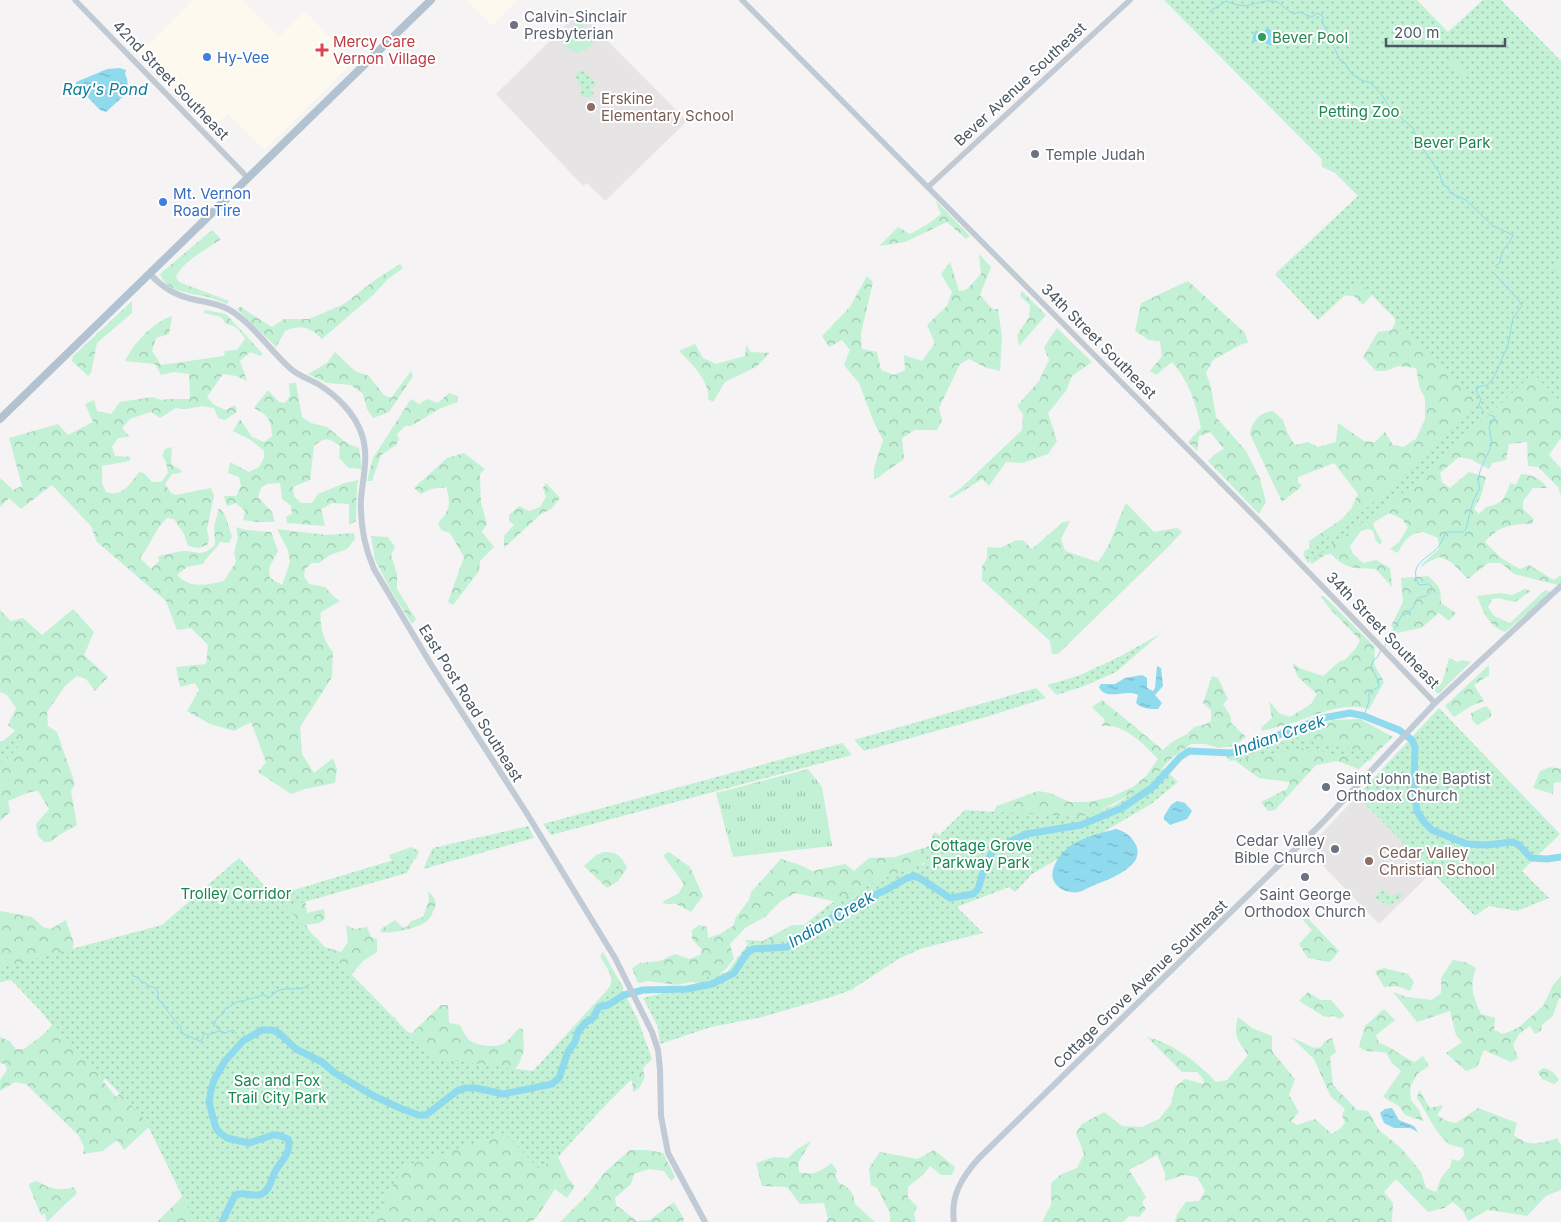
<svg xmlns="http://www.w3.org/2000/svg" width="1561" height="1222" font-family="Inter,sans-serif">
  <defs>
    <pattern id="grass-tufts" width="24" height="20" patternUnits="userSpaceOnUse" patternTransform="scale(1.25)"><rect width="24" height="20" fill="#c3f1d5"/><path d="M3 7l-1-3M5 7V3M7 7l1-3M15 17l-1-3M17 17v-4M19 17l1-3" fill="none" stroke="#a0c6b0"/></pattern>
    <pattern id="forest-crowns" width="20" height="18" patternUnits="userSpaceOnUse" patternTransform="scale(1.25)"><rect width="20" height="18" fill="#c3f1d5"/><path d="M2 6a3 3 0 1 1 6 0M12 15a3 3 0 1 1 6 0" fill="none" stroke="#a0c6b0"/></pattern>
    <pattern id="park-dots" width="8" height="8" patternUnits="userSpaceOnUse" patternTransform="scale(1.25)"><rect width="8" height="8" fill="#c3f1d5"/><path d="M2 2h.1M6 6h.1" fill="none" stroke="#a0c6b0" stroke-width="1.8" stroke-linecap="round"/></pattern>
    <pattern id="water-ripples" width="26" height="14" patternUnits="userSpaceOnUse" patternTransform="scale(1.25)"><rect width="26" height="14" fill="#90daee"/><path d="M2 4q2-2 4 0t4 0M15 11q2-2 4 0t4 0" fill="none" stroke="#78b4c4"/></pattern>
  </defs>
  <rect width="100%" height="100%" fill="#f5f3f3"/>
  <g fill="#fdf9ef">
    <polygon points="193,0 242,0 279,36 305,11 353,62 264,150 228,114 210,129 138,55"/>
    <polygon points="466,0 516,0 517,1 492,26"/>
  </g>
  <g fill="#e6e4e5">
    <polygon points="579,12 687,121 605,201 587,183 583,186 496,94"/>
    <polygon points="1357,796 1432,872 1379,924 1307,849"/>
  </g>
  <polygon fill="url(#grass-tufts)" points="808,769 822,787 832,846 733,857 716,793"/>
  <g fill="url(#forest-crowns)" fill-rule="evenodd">
    <path d="M1321,153L1561,229V438L1549,455L1561,468V496L1558,487L1538,467L1528,466L1527,442L1509,444L1506,460L1492,463L1489,469L1470,459L1459,457L1440,473L1442,482L1450,488L1469,472L1486,477L1481,496L1474,509L1479,514L1486,507C1502,504 1505,499 1510,483L1516,485L1521,474C1532,475 1541,478 1547,488H1533L1523,501V509L1534,519L1532,524C1512,524 1498,526 1485,542L1501,558L1520,569L1529,565L1554,580L1561,575V583L1558,585L1514,574L1501,563H1488L1468,579L1451,562L1440,557L1430,561L1421,567L1422,564L1439,549L1438,538C1433,536 1427,533 1422,532C1410,532 1402,543 1398,553L1390,549L1399,542L1408,527L1402,519L1389,513L1373,523L1374,527L1382,542L1380,544L1376,541L1373,531L1368,529L1361,531L1350,546L1353,554L1363,563L1376,560L1390,568L1392,587L1376,569C1355,568 1346,570 1331,554L1325,555L1312,564L1303,552L1310,548L1309,541L1342,519L1351,509L1358,494L1334,463L1298,477V482L1302,486L1282,502L1250,434C1252,421 1260,412 1273,411L1283,420L1288,434L1295,445L1308,442L1318,447L1336,442L1338,423L1364,441L1375,442L1385,432L1393,445L1403,447L1416,439L1425,419V398L1420,389L1416,368L1398,366L1386,371H1376L1363,357L1378,332L1392,330L1395,323V308L1376,290L1363,305L1354,296L1337,295L1362,197L1351,180L1322,167Z"/>
    <polygon points="935,200 970,236 966,239 947,222 905,242 879,246 898,227 910,234 928,224 941,214"/>
    <path d="M212,230L221,239C206,250 184,260 176,277L179,282L229,301L227,304C221,302 215,299 208,297C192,293 166,293 160,274Z"/>
    <polygon points="979,254 991,267 980,295 992,309 998,309 1002,337 1000,371 987,368 969,359 960,364 939,408 942,420 937,430 915,430 902,438 904,459 874,480 874,468 883,440 873,420 859,383 844,365 850,350 842,340 829,347 822,336 850,307 867,276 873,282 861,333 862,349 877,352 881,370 894,375 905,370 904,355 922,361 935,343 927,325 947,306 952,292 941,274 950,262 959,291 966,290 981,274"/>
    <path d="M400,264L403,268L388,279L373,295L322,339C310,327 301,324 285,331L276,347L237,309L240,306C250,314 261,320 272,327L284,319H309L344,304L375,280Z"/>
    <path d="M1188,281L1245,333L1248,343L1242,344L1213,360L1206,373L1211,387L1216,417L1246,451L1260,479L1266,502L1259,514L1208,461L1215,454L1224,449L1210,432L1199,436L1197,451L1188,442L1201,428C1196,404 1189,381 1172,362L1156,375L1150,371L1162,356L1160,341L1149,340L1135,331L1141,303Z"/>
    <polygon points="1022,291 1046,315 1019,346 1017,335 1029,317 1030,305 1020,296"/>
    <polygon points="132,301 132,313 97,343 91,373 88,376 72,361 73,356"/>
    <path d="M205,310L226,314L263,354L260,356L250,352L240,361L247,381L236,376L223,374L207,397L214,405L226,410L235,405L237,412L225,420L218,418L214,408L202,406L187,409L176,408L160,418L151,412L130,419L122,428L130,437L118,438L112,447L115,456L131,457L129,461L102,466V483L106,492C122,498 131,483 139,472L144,473L152,482H161L168,473L166,462L162,455L165,449L172,447L171,464L182,471L180,473L172,474L165,484L171,493L176,495L211,488L214,496L207,529L209,540L207,545L199,548L188,546L184,534L174,519L167,518C153,531 152,543 140,558L151,569L159,561L158,556C166,555 175,552 183,551C199,551 200,558 215,545L214,527L219,508C228,516 227,525 232,536L229,543L220,542C215,551 208,555 203,564L187,567L177,575C190,589 207,585 224,581L236,562L234,553L238,538L236,527L246,530L271,532L278,551L269,568L270,578L282,585L290,562L288,550L277,529L326,535L354,533L355,539L347,549L330,555L319,563H312L305,569L304,576L309,584L325,587L333,596L340,601L321,612C319,626 324,642 333,652L332,677L300,727L302,754L314,773L333,758L337,769L335,783L305,789L291,794L258,772L266,762L251,722L234,731L210,724L187,711L199,690L195,683L180,687L176,667L206,664L208,645L191,628L177,630L166,601L97,542L91,526L52,485L21,509L9,498L0,507V478L13,490L22,486L9,438L58,424L68,435L93,422L85,404L94,400L97,411L111,414L120,402L152,397L161,400L169,399H190L189,374L174,372L161,375L155,364L125,361C134,343 153,322 172,316L169,334L156,338L152,351L161,365L224,356L225,351L237,350L245,339C240,330 236,325 226,324L221,317L204,313Z"/>
    <polygon points="1057,328 1092,362 1072,376 1066,391 1048,413 1057,441 1048,454 1023,463 1006,462 989,486 982,479 952,498 948,497 961,488 1022,430 1023,414 1017,406 1039,381 1049,360 1044,347"/>
    <path d="M695,344L703,358L716,364L745,356L746,345L751,352L770,353L756,367L725,382L713,402L708,399C711,382 690,362 679,351Z"/>
    <polygon points="335,352 355,371 369,376 384,395 391,398 411,371 413,376 389,412 373,418 367,409 363,394 351,385 327,383 308,374 327,363"/>
    <path d="M289,383H296L302,417L311,423L327,427L348,444L359,448L362,469L349,468L339,458L340,446C329,438 325,437 314,446L310,480L293,487L294,496L301,503H312L318,494L345,483L359,480L357,486L356,521L349,525V504L332,503L321,509L325,526L287,523L286,517L292,514L291,506L282,498L280,483L267,484L261,488L258,497L272,512L275,522H257L243,520L245,511L236,503L227,506L224,496H236L241,486L239,477L228,473L230,462L249,472L259,467L264,458V451L251,440L233,431L240,419L252,437L264,442L272,436C271,419 269,416 254,408L268,390L279,402L285,403L290,396Z"/>
    <polygon points="449,393 458,396 458,402 439,409 411,426 405,426 397,434 399,439 396,445 381,455 372,481 367,481 373,458 411,399 419,404 427,399 438,403"/>
    <path d="M464,453L485,469L480,474L481,503L487,524L482,532L494,547L480,561L479,571L453,605L448,602L464,557L450,533L441,530L438,523C451,509 450,505 447,487L431,489L421,494L414,488L447,458Z"/>
    <polygon points="546,483 560,498 551,509 541,514 504,548 504,536 514,525 509,521 509,515 519,506 529,511 540,507 546,497 543,488"/>
    <path d="M1126,503L1154,532L1177,528L1182,532L1168,547L1058,654H1052L1050,641L982,580V567L987,558V547L1001,548L1014,541L1023,540L1032,549L1063,522L1070,521L1061,539L1065,551L1098,562C1112,545 1116,523 1126,503Z"/>
    <polygon points="371,536 388,537 395,547 391,555 397,574 397,589 416,619 412,624 392,592 375,560"/>
    <path d="M1428,576C1439,586 1441,587 1441,603L1456,613L1449,621L1439,613L1421,628L1397,633L1391,626L1403,602L1401,578Z"/>
    <path d="M1525,589L1531,591L1515,602L1498,598L1492,599L1488,607L1494,616L1510,623L1545,590L1552,592L1505,632C1488,626 1483,611 1477,596L1500,593L1512,595Z"/>
    <path d="M1320,596H1324L1375,647L1374,664L1384,682L1369,709C1344,702 1320,713 1296,722C1285,725 1273,728 1261,731L1262,727L1272,718L1269,701L1279,713L1290,717L1311,704L1317,694L1298,677L1292,663L1302,669L1323,676L1340,661L1345,660L1356,648L1360,640L1331,610Z"/>
    <polygon points="73,609 94,632 84,655 108,677 95,691 86,679 77,676 65,686 47,712 48,726 57,732 75,784 71,791 77,825 59,835 50,842 44,842 38,836 36,824 49,809 38,791 30,792 8,801 10,812 0,821 0,741 3,741 15,731 8,725 16,708 7,695 0,692 0,610 11,621 23,618 42,635"/>
    <polygon points="1449,658 1458,662 1462,660 1471,662 1438,694 1433,688 1442,683"/>
    <polygon points="1489,665 1489,675 1474,685 1484,701 1471,706 1454,717 1445,706"/>
    <path d="M1212,676L1218,678L1228,699L1223,704L1231,717V723L1246,737L1234,746L1219,748L1205,744H1191L1173,757L1143,788L1093,814L960,850L988,821L997,806L1038,791L1050,793L1070,802H1088L1111,797L1133,787L1147,775L1158,759C1143,744 1125,723 1101,726L1105,720L1092,707L1102,700L1163,750L1172,742L1187,734L1194,727L1206,724L1211,721V710L1203,703Z"/>
    <polygon points="1486,706 1491,711 1491,717 1477,725 1472,720 1471,713"/>
    <polygon points="1360,719 1393,737 1359,769 1337,761 1316,765 1275,810 1268,811 1261,802 1287,789 1290,782 1259,778 1230,757 1260,750 1333,720"/>
    <polygon points="1551,767 1561,769 1561,782 1554,783 1553,794 1533,788 1540,771"/>
    <polygon points="936,832 943,842 928,854 917,873 842,903 795,893 781,901 765,917 745,928 730,944 734,959 725,970 712,978 677,985 648,981 638,983 632,968 640,963 660,961 675,954 689,959 700,955 702,950 692,939 692,930 699,925 707,927 708,938 720,934 733,926 736,917 749,900 751,892 781,859 800,865 812,871 845,864 854,871 869,858 895,857 930,846 933,834"/>
    <polygon points="411,847 419,851 416,859 394,865 389,855"/>
    <path d="M604,852C618,852 621,856 627,868L618,881L607,888L584,866L596,855Z"/>
    <polygon points="669,852 690,867 703,896 691,912 676,904 666,904 662,902 679,893 684,884 663,855"/>
    <path d="M428,892L432,895L436,903C434,909 432,917 427,921C416,929 393,934 380,932L381,929L395,920L403,928L408,926L411,921L423,917L429,900Z"/>
    <path d="M305,899L307,913L324,909L325,919L319,923L306,925L318,945L341,952L348,942L346,925L354,929L367,927L371,937L377,939V952L363,961L350,976L211,1222H157L185,1194L149,1127L124,1150L117,1140L103,1151L83,1154L84,1147L79,1136L26,1084L15,1082L0,1091V1080L7,1070L5,1064L0,1063V1037L9,1041L16,1049H24C35,1040 43,1037 52,1025L29,996ZM118,1066L130,1084L116,1097L103,1081Z"/>
    <polygon points="1296,906 1339,951 1330,962 1308,958 1299,944 1312,930 1303,920"/>
    <polygon points="0,911 32,917 43,927 51,929 66,920 74,944 71,952 0,969"/>
    <polygon points="792,925 812,925 781,944 761,942"/>
    <path d="M603,952L624,989L589,1011C593,1004 597,1002 602,997C619,981 609,972 600,956Z"/>
    <path d="M1453,960L1465,962L1476,968C1469,988 1473,995 1481,1014L1495,1018L1494,1030L1503,1034L1518,1028L1543,1006L1553,985L1561,976V998H1559L1553,1016L1542,1025L1541,1031L1535,1034L1530,1026L1519,1034L1513,1045L1518,1058L1511,1062L1484,1050L1477,1067L1466,1071L1446,1053L1462,1042L1456,1035L1450,1011L1417,1022L1393,992L1407,997L1432,1000L1441,993V978Z"/>
    <polygon points="1384,968 1408,974 1414,982 1410,991 1397,986 1384,987 1375,971"/>
    <polygon points="1308,992 1320,1000 1331,1000 1345,1016 1339,1019 1334,1016 1325,1017 1299,1001"/>
    <path d="M441,1005H448L449,1023L460,1025C462,1029 465,1035 468,1039C475,1046 498,1049 506,1042C511,1038 514,1032 520,1028L523,1030L524,1050L519,1064L509,1075L454,1080L388,1019L395,1017L402,1031L412,1033Z"/>
    <path d="M1384,1009L1395,1020L1376,1035L1379,1043C1393,1047 1401,1057 1415,1062L1423,1056L1428,1064V1067L1418,1073L1410,1087L1411,1100L1419,1110L1423,1121L1405,1115L1399,1106L1383,1097L1401,1071L1392,1063L1386,1053C1375,1050 1369,1054 1359,1047L1365,1026Z"/>
    <path d="M1238,1017L1252,1028L1272,1036V1051L1295,1079L1289,1095L1299,1112L1291,1121L1297,1125L1315,1119L1332,1134L1341,1128L1345,1123L1342,1115L1345,1109L1331,1097L1314,1059L1291,1037L1314,1048L1321,1047L1325,1041L1332,1038L1336,1052L1330,1057L1333,1085L1357,1110L1368,1111L1379,1130L1401,1148L1421,1172L1426,1188L1436,1192L1441,1178L1450,1167L1452,1159L1459,1161L1464,1155L1463,1148C1459,1147 1454,1146 1451,1145C1436,1136 1427,1112 1417,1098L1419,1090L1430,1108L1442,1105V1108L1437,1115L1447,1121L1456,1123L1478,1108L1517,1123L1514,1135C1528,1147 1541,1144 1557,1138L1561,1145V1190L1546,1196L1527,1216L1488,1210L1468,1221L1463,1211L1453,1202L1444,1208L1428,1212L1396,1179L1384,1192L1393,1203L1392,1222H1175L1177,1214L1186,1202L1199,1201L1205,1191L1197,1177L1184,1175L1165,1181V1173L1157,1155L1129,1170L1146,1197L1142,1203L1146,1209L1139,1217L1129,1216L1123,1222H1042L1051,1205V1183L1060,1175L1077,1168L1084,1154L1076,1133L1082,1124L1104,1112L1122,1126L1142,1127L1159,1119L1171,1104L1175,1087L1185,1079L1203,1084L1204,1080L1197,1072H1182L1147,1037C1174,1044 1197,1062 1216,1082L1227,1080L1248,1055C1237,1039 1233,1036 1238,1017Z"/>
    <polygon points="642,1066 645,1077 639,1088 633,1092 632,1081 628,1080 558,1157 568,1178 575,1186 567,1198 555,1189 537,1217 531,1222 343,1222 386,1152"/>
    <path d="M1543,1068C1550,1069 1555,1073 1559,1080L1554,1084L1542,1079L1538,1072Z"/>
    <path d="M811,1141L798,1163L799,1172C813,1176 821,1171 832,1163L837,1171L835,1176L839,1183C849,1187 854,1193 855,1204L875,1222H826L828,1219L824,1203L800,1204L787,1187L762,1186L756,1163L774,1157L788,1158L796,1150Z"/>
    <polygon points="630,1150 648,1150 663,1153 675,1177 671,1181 664,1171 649,1169 634,1174 631,1184 615,1198 616,1205 637,1221 650,1220 674,1202 684,1219 683,1222 560,1222 588,1194 605,1172"/>
    <polygon points="934,1150 955,1167 952,1175 941,1175 930,1166 924,1174 908,1187 908,1198 917,1206 914,1213 916,1222 890,1222 890,1213 877,1188 871,1185 869,1168 880,1152 918,1159"/>
    <path d="M37,1181C48,1188 61,1192 74,1187L77,1193L47,1222L45,1214L41,1215L29,1186L30,1183Z"/>
  </g>
  <g fill="url(#park-dots)">
    <polygon points="1164,0 1417,0 1448,32 1483,0 1501,0 1561,61 1561,258 1553,265 1561,274 1561,402 1533,373 1434,468 1401,494 1308,563 1303,555 1355,518 1405,475 1477,402 1359,282 1318,320 1275,274 1358,196"/>
    <polygon points="584,71 597,84 590,90 594,94 591,97 580,96 579,94 582,91 575,75 579,72"/>
    <polygon points="1160,634 1116,672 1084,686 1057,695 1047,685 1078,676 1119,657"/>
    <polygon points="1036,688 1046,698 986,717 864,751 854,740"/>
    <polygon points="1439,708 1560,834 1522,871 1549,898 1517,911 1489,906 1475,916 1357,796"/>
    <path d="M17,733C26,746 9,756 0,764V748Z"/>
    <polygon points="1300,740 1376,753 1369,761 1302,748 1230,761 1222,751"/>
    <polygon points="842,743 852,755 551,835 543,824"/>
    <polygon points="1163,768 1178,782 1151,804 1032,874 1015,892 1009,887 957,907 983,933 923,948 900,958 851,990 828,998 762,1017 711,1027 660,1044 658,1027 643,998 697,985 693,981 727,972 748,944 745,940 783,942 830,904 884,878 925,864 918,856 965,810 1081,817 1115,805 1143,786"/>
    <polygon points="528,826 534,838 423,869 433,848"/>
    <polygon points="417,853 407,873 286,907 433,1058 533,1071 617,979 638,1020 652,1059 540,1170 504,1133 403,1167 373,1222 195,1222 145,1120 11,980 0,982 0,968 162,925 239,858 274,896"/>
    <polygon points="1381,889 1391,896 1400,892 1403,896 1389,906 1375,898"/>
  </g>
  <g fill="#c3f1d5">
    <polygon points="579,21 597,40 587,49 577,53 569,49 559,39"/>
    <polygon points="1454,55 1468,71 1461,78 1446,61"/>
  </g>
  <g fill="url(#water-ripples)">
    <polygon points="1266,28 1273,31 1270,40 1274,41 1272,46 1261,41 1252,42 1253,36 1256,30 1263,36"/>
    <polygon points="120,68 126,70 125,74 127,79 129,91 106,112 100,110 76,85 76,82 107,69"/>
    <path d="M1157,666L1161,668L1163,686L1155,695L1162,703L1158,709C1150,709 1142,709 1136,703L1138,695C1127,688 1105,702 1099,687L1101,684H1115L1125,678L1142,675L1147,678V688L1153,691L1155,688Z"/>
    <polygon points="1177,801 1185,803 1192,811 1187,819 1170,825 1164,819 1164,816 1171,805"/>
    <path d="M1116,829C1125,831 1132,837 1136,845C1147,870 1098,882 1084,890C1079,893 1072,893 1066,891C1042,882 1054,858 1070,846C1083,837 1101,833 1116,829Z"/>
    <polygon points="1392,1108 1399,1120 1414,1126 1418,1132 1410,1128 1394,1128 1384,1123 1380,1113 1385,1109"/>
  </g>
  <g fill="none" stroke-linecap="round" stroke-linejoin="round">
    <g stroke="#90daee" stroke-width="1">
      <path d="M1209,12L1226,1C1249,11 1250,2 1270,1C1281,0 1285,11 1294,14L1299,12L1312,17L1317,13L1323,16L1322,21L1340,60L1344,62L1352,74L1361,80L1371,83L1381,94L1392,110L1413,128L1419,143L1439,172L1443,185L1448,187L1450,193L1466,200L1493,226L1513,235C1508,248 1501,247 1500,263L1495,266"/>
      <polyline points="1483,411 1479,405 1481,399 1477,393 1476,387 1488,385 1495,375 1508,345 1513,318 1522,306 1517,298 1493,272"/>
      <path d="M1384,648L1402,615C1411,614 1413,607 1417,599C1424,595 1431,597 1432,587L1429,584L1419,585C1406,561 1433,558 1441,543C1442,540 1444,536 1446,532H1463L1466,529L1473,501L1480,488C1474,475 1487,458 1491,446C1492,441 1490,433 1489,427L1495,417L1488,414"/>
      <polyline points="1364,716 1369,701 1369,692 1379,687 1378,681 1371,666 1374,659 1377,658 1381,650"/>
      <path d="M131,972L133,976L138,977L142,983L145,982L147,985L155,988L158,992V999C167,1008 172,1019 181,1027V1033L200,1041L202,1040L204,1033L208,1035L219,1031L225,1033L233,1030L236,1033"/>
      <path d="M219,1031L220,1028L217,1026H213L217,1018L224,1013V1010L237,1002L258,997L263,994L269,998C272,995 276,991 280,990C290,987 299,992 309,985"/>
      <polyline points="244,1034 245,1040"/>
    </g>
    <path stroke="#90daee" stroke-width="7" d="M222,1222L235,1195C243,1191 256,1198 262,1194C271,1189 271,1178 276,1170C282,1160 292,1152 288,1139L278,1135H273L249,1143L227,1138L220,1133L216,1128L212,1114L209,1102L211,1090L214,1080L225,1061L243,1041L262,1030H272L279,1033L296,1049L322,1062L335,1073L374,1096L400,1108L418,1115H426L457,1091L465,1088H476L503,1094L552,1084L559,1078L568,1052L575,1042L578,1032L585,1023L593,1018L599,1007L608,1005L624,995L643,990L687,989L712,984L734,973L747,953L753,949L787,947L855,903L886,890L907,878L915,876L923,880L950,898L973,894L978,889L984,869L992,852L997,848L1026,834L1081,825L1122,808L1153,787L1180,757L1189,751L1231,753L1323,718L1350,713L1364,716L1399,730L1412,740L1415,747L1414,782L1417,811L1424,822L1432,830L1467,844L1486,845L1513,842L1519,845L1531,858L1547,859L1561,857"/>
    <g stroke="#c1cad2" stroke-width="5.5">
      <polyline points="75,0 248,178"/>
      <polyline points="742,0 1265,527 1435,703"/>
      <polyline points="928,187 1130,0"/>
    </g>
    <g stroke="#c1cbd6" stroke-width="6">
      <path d="M150,274C161,286 172,294 188,298C202,302 215,302 228,309C253,323 270,351 291,369C299,376 309,379 318,384C336,395 355,413 362,435C369,457 363,476 361,499C360,524 364,546 374,569L432,666L526,812L615,958L652,1032L658,1050L660,1069L661,1116L668,1153L705,1222"/>
      <path d="M954,1222C950,1196 962,1177 979,1158L1322,823L1435,703L1561,586"/>
    </g>
    <polyline stroke="#b3c2d1" stroke-width="8" points="0,419 431,0"/>
  </g>
  <g fill="#6b7280" stroke="#fff" stroke-width="2">
    <circle cx="514" cy="25" r="5"/>
    <circle cx="1035" cy="154" r="5"/>
    <circle cx="1326" cy="787" r="5"/>
    <circle cx="1335" cy="849" r="5"/>
    <circle cx="1305" cy="877" r="5"/>
  </g>
  <circle fill="#2e9e5b" stroke="#fff" stroke-width="2" cx="1262" cy="37" r="5"/>
  <path fill="#e0444e" stroke="#fff" stroke-width="2" d="M319.5 42.5h5v5h5v5h-5v5h-5v-5h-5v-5h5z"/>
  <g fill="#3f7fe0" stroke="#fff" stroke-width="2">
    <circle cx="207" cy="57" r="5"/>
    <circle cx="163" cy="202" r="5"/>
  </g>
  <g fill="#8d6e63" stroke="#fff" stroke-width="2">
    <circle cx="591" cy="107" r="5"/>
    <circle cx="1369" cy="861" r="5"/>
  </g>
  <g text-anchor="middle" dominant-baseline="central" stroke-width="4" stroke-linejoin="round" paint-order="stroke">
    <g font-size="15" fill="#5b616d" stroke="#fff" text-anchor="start">
      <text x="524" y="16">Calvin-Sinclair<tspan x="524" dy="17">Presbyterian</tspan></text>
      <text x="1045" y="154">Temple Judah</text>
      <text x="1336" y="778">Saint John the Baptist<tspan x="1336" dy="17">Orthodox Church</tspan></text>
      <text x="1325" y="840" text-anchor="end">Cedar Valley<tspan x="1325" dy="17">Bible Church</tspan></text>
      <text x="1305" y="894" text-anchor="middle">Saint George<tspan x="1305" dy="17">Orthodox Church</tspan></text>
    </g>
    <g font-size="15" fill="#27864d" stroke="#fff" text-anchor="start">
      <text x="1272" y="37">Bever Pool</text>
    </g>
    <g font-size="15" fill="#be3a42" stroke="#fff" text-anchor="start">
      <text x="333" y="41">Mercy Care<tspan x="333" dy="17">Vernon Village</tspan></text>
    </g>
    <g font-size="15" fill="#366cbe" stroke="#fff" text-anchor="start">
      <text x="217" y="57">Hy-Vee</text>
      <text x="173" y="193">Mt. Vernon<tspan x="173" dy="17">Road Tire</tspan></text>
    </g>
    <g font-size="15" fill="#4a5661" stroke="#fff">
      <text transform="translate(171 80) rotate(46)">42nd Street Southeast</text>
      <text transform="translate(1020 84) rotate(-43)">Bever Avenue Southeast</text>
      <text transform="translate(1099 341) rotate(45)">34th Street Southeast</text>
      <text transform="translate(1383 630) rotate(46)">34th Street Southeast</text>
      <text transform="translate(471 703) rotate(58)">East Post Road Southeast</text>
      <text transform="translate(1140 984) rotate(-44)">Cottage Grove Avenue Southeast</text>
    </g>
    <g font-size="15" fill="#785e54" stroke="#fff" text-anchor="start">
      <text x="601" y="98">Erskine<tspan x="601" dy="17">Elementary School</tspan></text>
      <text x="1379" y="852">Cedar Valley<tspan x="1379" dy="17">Christian School</tspan></text>
    </g>
    <g font-size="15" fill="#17864f" stroke="#fff">
      <text x="1359" y="111">Petting Zoo</text>
      <text x="1452" y="142">Bever Park</text>
      <text x="981" y="845">Cottage Grove<tspan x="981" dy="17">Parkway Park</tspan></text>
      <text x="236" y="893">Trolley Corridor</text>
      <text x="277" y="1080">Sac and Fox<tspan x="277" dy="17">Trail City Park</tspan></text>
    </g>
    <g font-size="16" font-style="italic" fill="#0c7c9b" stroke="#fff">
      <text x="105" y="89">Ray's Pond</text>
      <text transform="translate(1279 735) rotate(-19)">Indian Creek</text>
      <text transform="translate(831 919) rotate(-30)">Indian Creek</text>
    </g>
  </g>
  <path d="M1386 38v8h119v-8" fill="none" stroke="#4a5661" stroke-width="2.5"/>
  <text x="1394" y="38" font-size="15" fill="#4a5661" stroke="#ffffff" stroke-width="4" paint-order="stroke">200 m</text>
</svg>
